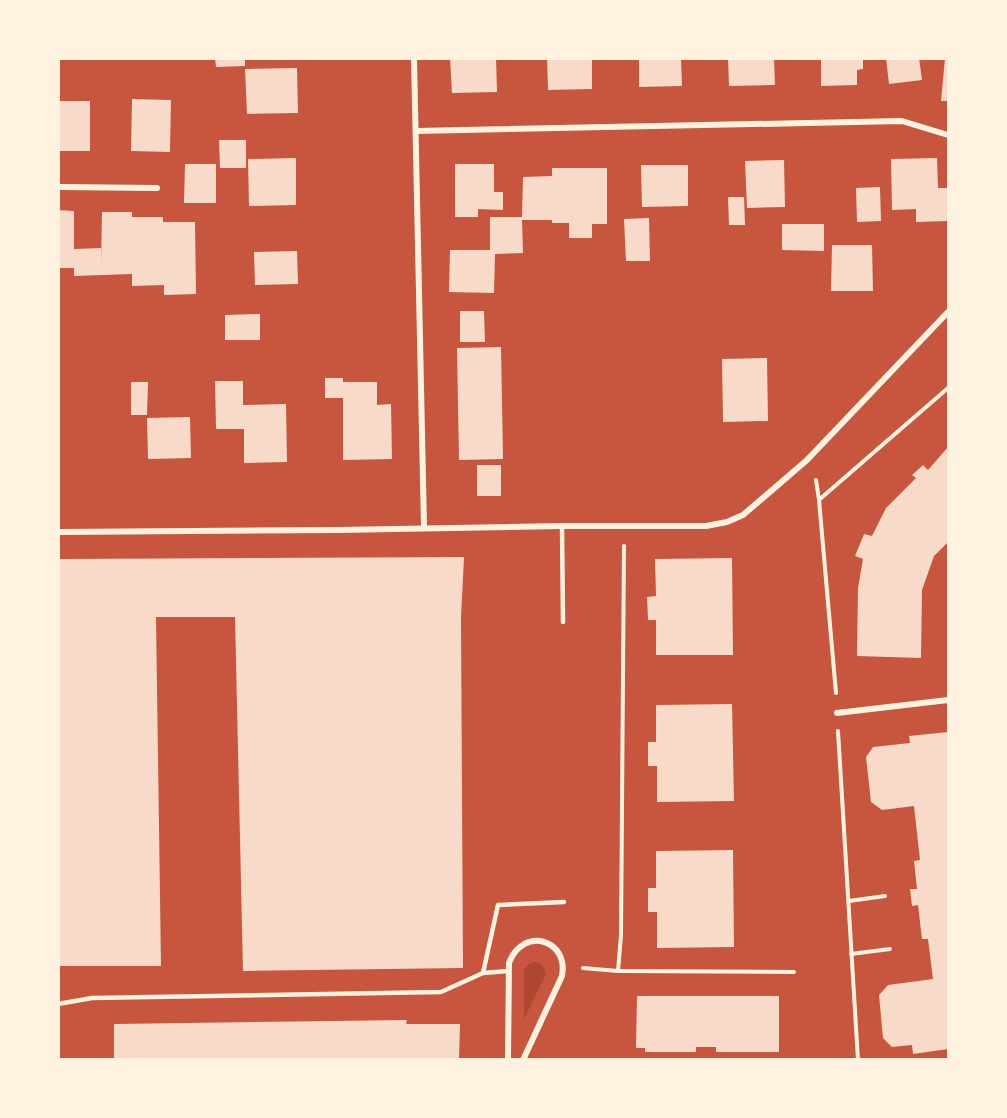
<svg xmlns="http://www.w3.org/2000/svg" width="1007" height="1118" font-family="'Playfair Display',serif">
  <rect width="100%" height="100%" fill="#c8553d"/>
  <path fill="#ae4732" d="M534,962C541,962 546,968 545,976L524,1019V970L528,965Z"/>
  <g fill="#f7dbc8">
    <polygon points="215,58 245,58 245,66 216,67"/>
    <polygon points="450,58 496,58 497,92 452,93"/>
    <polygon points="547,58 592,58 592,89 548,90"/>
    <polygon points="639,58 681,58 682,86 639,87"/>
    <polygon points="728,58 774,58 775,85 729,86"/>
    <polygon points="821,58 863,58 863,69 857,70 857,85 821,86"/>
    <polygon points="886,58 919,58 922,80 889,84"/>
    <polygon points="945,58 948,58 948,101 941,101"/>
    <polygon points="297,68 298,113 247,114 245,69"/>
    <polygon points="132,99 171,100 170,152 131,151"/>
    <rect x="58" y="101" width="32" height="50"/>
    <polygon points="219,140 246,140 246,168 220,168"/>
    <polygon points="296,158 296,205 249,206 248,159"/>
    <polygon points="937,158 938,188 948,188 948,221 916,222 916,209 892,210 891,159"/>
    <polygon points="784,160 785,207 747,208 745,161"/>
    <polygon points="185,164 216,164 216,203 184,203"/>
    <polygon points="455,164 494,164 494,192 503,192 503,210 478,209 478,217 455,217"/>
    <polygon points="641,165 688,165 688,206 642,207"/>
    <polygon points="552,168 607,168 607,224 592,224 592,238 569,238 569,223 552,223 552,220 522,220 523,253 495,254 494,293 449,292 450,250 490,250 490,217 522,217 523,177 552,176"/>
    <polygon points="880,187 881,221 857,222 856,188"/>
    <polygon points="728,197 744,197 745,225 729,225"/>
    <polygon points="58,210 74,211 74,249 101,248 101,265 102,212 132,212 132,217 163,217 163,222 195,222 196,294 164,295 164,285 132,286 132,274 74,276 74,268 58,268"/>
    <polygon points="649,218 650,261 626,261 624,219"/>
    <polygon points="782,224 824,224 824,251 782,250"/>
    <polygon points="832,245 872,245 873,291 831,291"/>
    <polygon points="297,251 298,284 255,285 254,252"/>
    <polygon points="460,311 484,311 485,342 460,342"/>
    <polygon points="260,314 260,340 225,340 225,315"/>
    <polygon points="501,347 503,459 459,460 457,348"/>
    <polygon points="767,358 768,421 723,422 722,359"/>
    <polygon points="325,378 343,378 343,382 377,382 377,405 391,404 392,459 343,460 343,398 325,398"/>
    <polygon points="215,381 243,381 243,405 286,404 287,462 244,463 244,429 216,429"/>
    <polygon points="131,382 148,382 147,415 131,415"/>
    <polygon points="190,417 191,458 148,459 147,418"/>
    <polygon points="948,447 948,542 934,556 922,590 921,658 857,656 858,588 863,559 855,556 864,534 872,536 886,508 916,478 912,475 923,465 928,470"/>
    <rect x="477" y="465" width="24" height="31"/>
    <polygon points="464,557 461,617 463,968 243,971 235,617 156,617 161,966 58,966 58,559"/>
    <polygon points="732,558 733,655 656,655 656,620 648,620 647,597 656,596 655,559"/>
    <polygon points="732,704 734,801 657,802 657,766 648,766 648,742 656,742 656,705"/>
    <polygon points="948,732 948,1049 913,1054 912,1045 892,1047 883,1038 879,995 888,985 933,979 928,939 922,939 918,905 912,906 910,889 917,889 914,861 920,860 914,806 882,810 871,802 866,757 873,747 910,743 909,736"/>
    <polygon points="733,850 734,947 657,948 657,912 648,912 648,888 656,888 656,851"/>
    <polygon points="637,996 779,996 779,1052 716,1052 716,1047 696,1047 696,1052 645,1052 645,1048 636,1048"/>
    <polygon points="407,1020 406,1024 460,1024 459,1059 114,1059 114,1024"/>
  </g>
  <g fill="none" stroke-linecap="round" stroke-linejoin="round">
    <g stroke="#fff3e0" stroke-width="4">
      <polyline points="816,480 819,500 836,693"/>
      <polyline points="820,499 948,388"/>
      <polyline points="838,731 858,1060"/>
      <polyline points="849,901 885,896"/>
      <polyline points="851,954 890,949"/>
      <polyline points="583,968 618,971 621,935 624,546"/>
      <polyline points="618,971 794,972"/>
    </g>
    <g stroke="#fff3e0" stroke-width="4.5">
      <polyline points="562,526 563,622"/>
      <polyline points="483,973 508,971"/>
      <polyline points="58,1004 92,998 441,992 483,973 498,905 564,902"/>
    </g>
    <g stroke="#fff3e0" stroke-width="6">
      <polyline points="414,58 424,527"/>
      <polyline points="416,131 902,121 948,135"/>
      <polyline points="58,187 157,188"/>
      <polyline points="58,532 338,530 562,526 706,526 727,522 743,515 807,460 948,312"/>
      <polyline points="837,713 948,700"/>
      <path d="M508,1060L509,963C523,926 569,939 562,976L523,1060"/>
    </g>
  </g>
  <rect width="1007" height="1118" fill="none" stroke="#fff3e0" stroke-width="120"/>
</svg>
